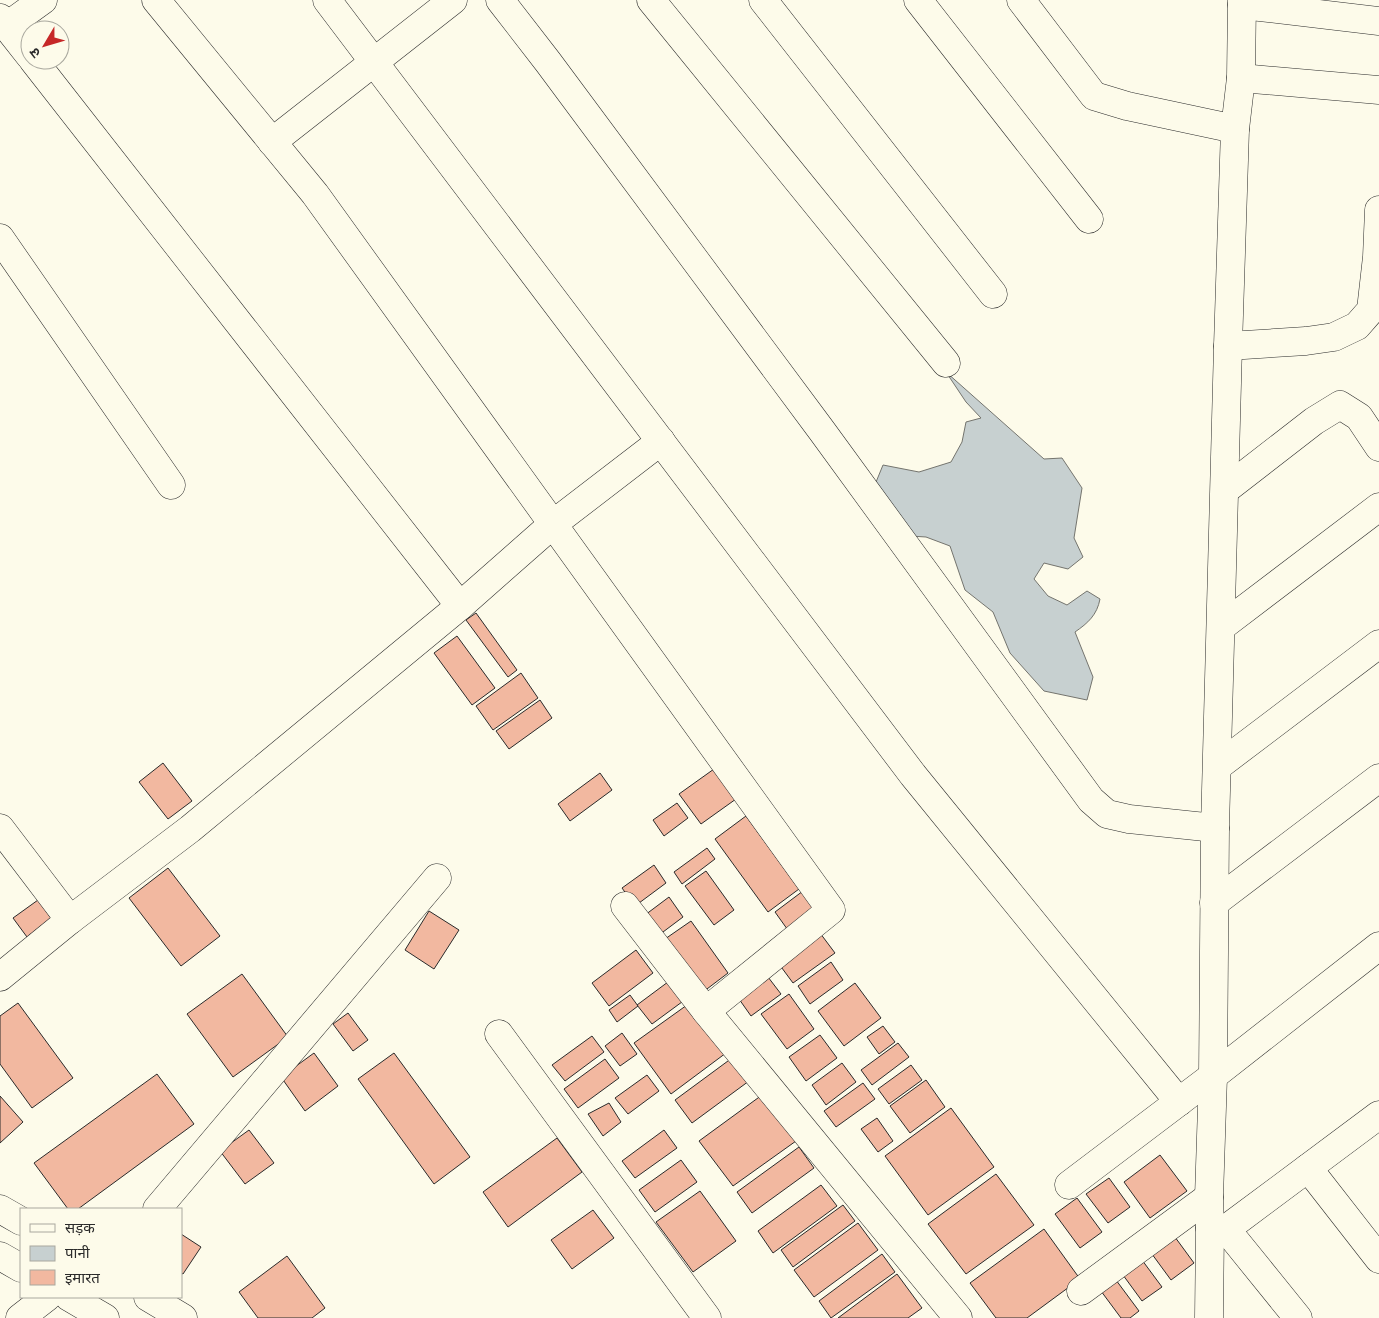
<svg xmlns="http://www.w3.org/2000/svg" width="1379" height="1318" font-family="Inter,'Noto Sans Devanagari',sans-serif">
  <rect width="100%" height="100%" fill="#fdfbea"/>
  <path fill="#c7d0d0" stroke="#74746e" d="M946,372L1044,459L1062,458L1082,488L1074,538L1083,557L1068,569L1044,563L1034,579L1048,596L1067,605L1087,591L1100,599C1097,615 1088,623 1075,632L1093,677L1087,700L1044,691L1010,653L993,612L965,590L950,546L926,537L910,536L874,487L883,465L919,472L951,462L962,442L966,422L981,418L966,402Z"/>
  <g fill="#f2b8a0" stroke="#2b2b2b">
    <polygon points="476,613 517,670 508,677 466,620"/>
    <polygon points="457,636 495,688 472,705 434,653"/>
    <polygon points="521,673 538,698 493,730 476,706"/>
    <polygon points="540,700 552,718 509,749 496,731"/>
    <polygon points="163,763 192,801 168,819 139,782"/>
    <polygon points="714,769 736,799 701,824 679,794"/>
    <polygon points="600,773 612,790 570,821 558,804"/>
    <polygon points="677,803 688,818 664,836 653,820"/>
    <polygon points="746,816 799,889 768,912 715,839"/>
    <polygon points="707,848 715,859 682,884 674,872"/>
    <polygon points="654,865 666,883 635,906 622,888"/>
    <polygon points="168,868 220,936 181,966 129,898"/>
    <polygon points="706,871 734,910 714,925 685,886"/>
    <polygon points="803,891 819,912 790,933 775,912"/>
    <polygon points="669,897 683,917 659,935 645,915"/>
    <polygon points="38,900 51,918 27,937 13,918"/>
    <polygon points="429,911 459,930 434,969 405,950"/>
    <polygon points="691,921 728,973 703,992 665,939"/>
    <polygon points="817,929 835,953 793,983 776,960"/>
    <polygon points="636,950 653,973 609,1006 592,983"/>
    <polygon points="831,962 843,980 810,1004 798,986"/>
    <polygon points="242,974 288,1037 233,1077 187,1014"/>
    <polygon points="768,977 781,994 751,1016 739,999"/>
    <polygon points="672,979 686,999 652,1024 637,1005"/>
    <polygon points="855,983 881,1018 844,1046 818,1011"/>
    <polygon points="789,994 814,1029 787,1049 761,1014"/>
    <polygon points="630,995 638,1006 617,1022 609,1010"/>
    <polygon points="694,1000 730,1050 671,1094 634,1043"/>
    <polygon points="18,1003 73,1078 32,1108 0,1064 0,1016"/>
    <polygon points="348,1013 368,1040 353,1051 333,1024"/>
    <polygon points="883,1026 895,1042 879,1054 867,1037"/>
    <polygon points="622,1033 637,1054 620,1066 605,1046"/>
    <polygon points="820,1035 837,1058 806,1081 789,1057"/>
    <polygon points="592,1036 604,1052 565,1081 552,1065"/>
    <polygon points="898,1043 909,1057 872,1085 861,1070"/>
    <polygon points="314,1053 338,1086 305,1111 281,1077"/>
    <polygon points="394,1053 470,1157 434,1184 358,1079"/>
    <polygon points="732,1058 749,1081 692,1123 675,1100"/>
    <polygon points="605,1059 619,1078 578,1108 564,1089"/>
    <polygon points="842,1063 856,1082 826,1105 812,1085"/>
    <polygon points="911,1065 922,1080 889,1104 878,1089"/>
    <polygon points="157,1074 194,1124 78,1209 68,1209 34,1163"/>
    <polygon points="647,1075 659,1091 628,1114 615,1098"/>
    <polygon points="926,1080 945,1107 910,1133 890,1106"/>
    <polygon points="863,1083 875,1099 836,1127 824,1111"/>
    <polygon points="762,1095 796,1141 733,1186 699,1141"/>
    <polygon points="0,1096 23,1122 0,1143"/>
    <polygon points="609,1103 621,1122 603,1136 588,1114"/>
    <polygon points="951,1108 994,1167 928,1215 885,1156"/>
    <polygon points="877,1118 893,1141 878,1152 861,1129"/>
    <polygon points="249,1130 274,1163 245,1184 220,1151"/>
    <polygon points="664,1130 677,1148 635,1178 622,1161"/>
    <polygon points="557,1138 582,1172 508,1227 483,1192"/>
    <polygon points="799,1147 814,1168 752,1213 737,1192"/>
    <polygon points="1160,1155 1187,1191 1150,1218 1124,1182"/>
    <polygon points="681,1160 697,1182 655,1212 639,1190"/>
    <polygon points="996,1174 1034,1225 966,1274 928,1224"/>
    <polygon points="1109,1178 1130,1207 1108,1223 1086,1194"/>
    <polygon points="821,1185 837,1206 773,1253 758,1231"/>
    <polygon points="700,1191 736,1241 693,1272 656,1222"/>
    <polygon points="1077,1198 1102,1232 1080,1248 1055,1214"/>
    <polygon points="843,1205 855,1221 793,1267 781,1250"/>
    <polygon points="593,1210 614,1238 572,1269 551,1240"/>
    <polygon points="858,1223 878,1250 814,1297 794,1270"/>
    <polygon points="1044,1229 1080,1279 1027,1318 996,1318 970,1283"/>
    <polygon points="1172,1233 1194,1263 1171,1280 1149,1250"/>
    <polygon points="181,1234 201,1247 183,1274 181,1273"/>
    <polygon points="882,1254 895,1272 831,1318 819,1301"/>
    <polygon points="287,1256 325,1308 312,1318 258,1318 239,1292"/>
    <polygon points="1142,1260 1162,1287 1142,1301 1123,1275"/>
    <polygon points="897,1274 922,1308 908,1318 838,1318"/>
    <polygon points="1113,1276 1139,1311 1130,1318 1121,1318 1098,1287"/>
  </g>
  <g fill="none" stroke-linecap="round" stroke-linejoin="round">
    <defs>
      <g id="minor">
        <polyline points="156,0 315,194 831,910 706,1011"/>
        <polyline points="327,0 913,775 1179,1102"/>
        <polyline points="500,0 548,62 822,431 1091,800 1107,814 1129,819 1215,828"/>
        <polyline points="651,0 946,363"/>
        <polyline points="763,0 993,294"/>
        <polyline points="918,0 1089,219"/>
        <polyline points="1021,0 1094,96 1127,106 1235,129"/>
        <polyline points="1242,5 1379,21"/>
        <polyline points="0,18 30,56"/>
        <polyline points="7,26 43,0"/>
        <polyline points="33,60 460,606"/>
        <polyline points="1241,78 1379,90"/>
        <polyline points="272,142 453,0"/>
        <polyline points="0,238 171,485"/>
        <polyline points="1228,346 1306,341 1334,337 1357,326 1371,310 1377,257 1379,210"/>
        <polyline points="1225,490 1314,421 1340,405 1359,417 1379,447"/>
        <polyline points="1221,627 1379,507"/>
        <polyline points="1218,766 1379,644"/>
        <polyline points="0,828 70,920"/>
        <polyline points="1214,903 1379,778"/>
        <polyline points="625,906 706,1011 958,1318"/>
        <polyline points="0,977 70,920 190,829 460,606 553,524 661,441"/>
        <polyline points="499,1034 707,1318"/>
        <polyline points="1308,1168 1379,1259"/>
        <polyline points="1069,1185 1213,1076 1379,946"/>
        <polyline points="0,1209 21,1221"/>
        <polyline points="157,1209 437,878"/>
        <polyline points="1210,1228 1226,1229 1379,1115"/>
        <polyline points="1226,1229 1298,1318"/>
        <polyline points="0,1256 21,1268"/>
        <polyline points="1081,1291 1209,1197"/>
        <polyline points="69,1297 105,1318"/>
        <polyline points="148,1297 183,1318"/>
        <polyline points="20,1318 47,1297"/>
        <polyline points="1209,1318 1210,1228 1209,1197 1213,1076 1215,828 1228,346 1235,129 1241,78 1242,0"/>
      </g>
    </defs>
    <use href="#minor" stroke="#2b2b2b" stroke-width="29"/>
    <use href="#minor" stroke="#fdfbea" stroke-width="28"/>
  </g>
  <rect x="20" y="1208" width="162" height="90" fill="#fdfbea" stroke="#a9a89e"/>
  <rect x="30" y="1224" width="25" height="8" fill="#fdfbea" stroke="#a9a89e"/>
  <text x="65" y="1233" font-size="15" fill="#2b2b2b">सड़क</text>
  <rect x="30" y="1246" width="25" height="15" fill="#c7d0d0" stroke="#a9a89e"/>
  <text x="65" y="1258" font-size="15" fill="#2b2b2b">पानी</text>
  <rect x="30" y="1270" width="25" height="15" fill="#f2b8a0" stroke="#a9a89e"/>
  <text x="65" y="1283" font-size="15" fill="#2b2b2b">इमारत</text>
  <g transform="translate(45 45) rotate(232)"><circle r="24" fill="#fdfbea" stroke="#a9a89e"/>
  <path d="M0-4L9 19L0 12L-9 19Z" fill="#c62828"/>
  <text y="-8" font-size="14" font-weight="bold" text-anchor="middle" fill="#2b2b2b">उ</text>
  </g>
</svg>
